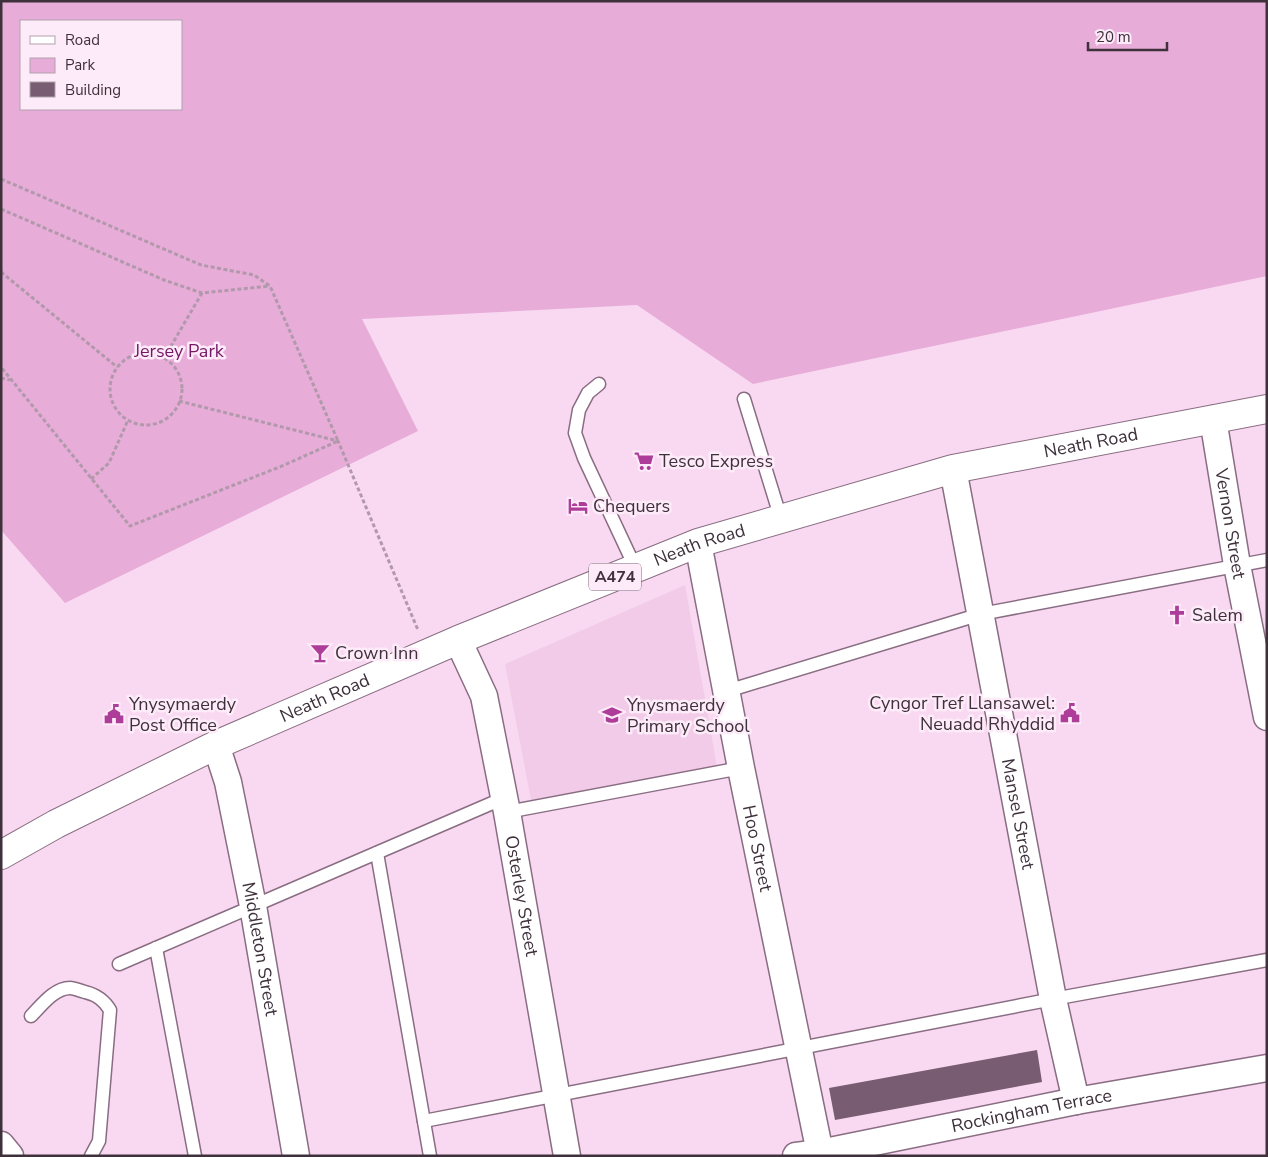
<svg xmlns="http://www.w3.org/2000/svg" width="1268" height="1157" font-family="'Nunito Sans',sans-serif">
  <rect width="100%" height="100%" fill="#f9d9f1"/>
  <polygon fill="#f1cbe7" points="685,585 717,767 531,800 505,664"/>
  <path fill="#e7acd8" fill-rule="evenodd" d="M1,1H1267V276L753,384L637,305L362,319L418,431L65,603L1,530ZM21,21H181V109H21Z"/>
  <polygon fill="#785c71" points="1037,1050 1042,1082 835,1120 829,1088"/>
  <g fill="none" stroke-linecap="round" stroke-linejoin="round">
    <defs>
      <g id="service">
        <polyline points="599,384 588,393 579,410 575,433 584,458 636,569"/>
        <polyline points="744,399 781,519"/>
        <polyline points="727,691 981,614 1267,560"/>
        <polyline points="507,812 741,768"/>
        <polyline points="377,853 430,1156"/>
        <polyline points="156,948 195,1156"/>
        <polyline points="119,964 504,798"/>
        <path d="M31,1016C41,1006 54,988 70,988C75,988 80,991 85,992C97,995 104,1000 110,1010L99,1141L91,1156"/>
        <polyline points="424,1121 1053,999 1267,960"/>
      </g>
      <g id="minor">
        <path id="s1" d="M1213,419L1237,565L1267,717"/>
        <path id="s2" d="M953,469L1053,999L1076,1101"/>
        <path id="s3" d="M698,543L741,768L820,1153"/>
        <path id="s4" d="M458,640L484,696L507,812L567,1156"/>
        <path id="s5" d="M216,745L228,782L253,906L296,1156"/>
        <polyline points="1,1145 10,1156"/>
        <path id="s6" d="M796,1156L820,1153L1076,1101L1267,1068"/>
      </g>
      <g id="primary">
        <path id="s7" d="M1,855L56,824L216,745L458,640L698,543L953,469L1267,409"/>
      </g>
    </defs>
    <use href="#service" stroke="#896d82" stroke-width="15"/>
    <use href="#minor" stroke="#896d82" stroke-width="29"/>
    <use href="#primary" stroke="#896d82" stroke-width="30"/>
    <g stroke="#b199ab" stroke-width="3" stroke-dasharray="4 2.5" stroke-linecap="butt">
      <polyline points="1,179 201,265 254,275 270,286 338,441 282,466 130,526 1,367"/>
      <polyline points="1,209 164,280 202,293 270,286"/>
      <polyline points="1,272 117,367"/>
      <circle cx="146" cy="389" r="36"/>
      <polyline points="164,358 202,293"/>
      <polyline points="1,378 10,380"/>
      <polyline points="179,401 338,441 418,630"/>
      <polyline points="91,479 109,463 128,420"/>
    </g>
    <use href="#service" stroke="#fff" stroke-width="12"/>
    <use href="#minor" stroke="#fff" stroke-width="26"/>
    <use href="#primary" stroke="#fff" stroke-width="28"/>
  </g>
  <defs>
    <symbol id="supermarket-bare" viewBox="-9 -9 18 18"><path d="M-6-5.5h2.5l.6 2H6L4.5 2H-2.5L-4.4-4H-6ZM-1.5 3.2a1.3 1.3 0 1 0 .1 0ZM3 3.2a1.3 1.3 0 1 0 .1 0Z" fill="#ad3d99" stroke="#feebf9" stroke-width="2.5" paint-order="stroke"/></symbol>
    <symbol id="hotel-bare" viewBox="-9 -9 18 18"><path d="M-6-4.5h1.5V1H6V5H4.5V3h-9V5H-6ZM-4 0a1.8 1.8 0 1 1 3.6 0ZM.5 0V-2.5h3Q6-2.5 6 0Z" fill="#ad3d99" stroke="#feebf9" stroke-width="2.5" paint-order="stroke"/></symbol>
    <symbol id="church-bare" viewBox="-9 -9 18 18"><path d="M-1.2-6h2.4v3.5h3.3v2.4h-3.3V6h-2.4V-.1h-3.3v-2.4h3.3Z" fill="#ad3d99" stroke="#feebf9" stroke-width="2.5" paint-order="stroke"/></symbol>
    <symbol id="bar-bare" viewBox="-9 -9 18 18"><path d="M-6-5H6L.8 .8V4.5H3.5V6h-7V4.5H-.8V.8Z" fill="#ad3d99" stroke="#feebf9" stroke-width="2.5" paint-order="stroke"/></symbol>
    <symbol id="civic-bare" viewBox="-9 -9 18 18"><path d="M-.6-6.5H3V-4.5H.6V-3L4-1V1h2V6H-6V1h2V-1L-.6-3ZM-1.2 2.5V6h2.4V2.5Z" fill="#ad3d99" stroke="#feebf9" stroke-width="2.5" paint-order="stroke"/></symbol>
    <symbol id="school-bare" viewBox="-9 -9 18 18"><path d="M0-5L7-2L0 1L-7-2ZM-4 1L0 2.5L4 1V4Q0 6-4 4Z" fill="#ad3d99" stroke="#feebf9" stroke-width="2.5" paint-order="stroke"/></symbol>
  </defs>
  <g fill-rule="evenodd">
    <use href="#supermarket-bare" x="630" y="447" width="28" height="28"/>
    <use href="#hotel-bare" x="564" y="492" width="28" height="28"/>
    <use href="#church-bare" x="1163" y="601" width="28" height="28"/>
    <use href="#bar-bare" x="306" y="639" width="28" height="28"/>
    <use href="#civic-bare" x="1056" y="699" width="28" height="28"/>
    <use href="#civic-bare" x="100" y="700" width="28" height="28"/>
    <use href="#school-bare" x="598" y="701" width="28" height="28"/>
  </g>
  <g text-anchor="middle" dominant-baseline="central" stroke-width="5" stroke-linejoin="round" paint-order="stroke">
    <rect fill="#feebf9" stroke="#786974" stroke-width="1" x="589" y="563.5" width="52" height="27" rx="4"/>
    <g font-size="16" font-weight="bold" fill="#3e313b">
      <text x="615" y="577">A474</text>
    </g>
    <g font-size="18" fill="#721864" stroke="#feebf9">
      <text x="179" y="351">Jersey Park</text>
    </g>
    <g font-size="18" fill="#3e313b" stroke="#feebf9">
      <text stroke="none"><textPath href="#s7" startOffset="1170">Neath Road</textPath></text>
      <text stroke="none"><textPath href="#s1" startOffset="106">Vernon Street</textPath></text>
      <text stroke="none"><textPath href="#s7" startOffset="765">Neath Road</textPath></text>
      <text stroke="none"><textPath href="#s7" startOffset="360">Neath Road</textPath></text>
      <text stroke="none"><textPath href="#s2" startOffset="351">Mansel Street</textPath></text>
      <text stroke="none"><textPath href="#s3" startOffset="311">Hoo Street</textPath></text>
      <text stroke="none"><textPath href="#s4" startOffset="265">Osterley Street</textPath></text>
      <text stroke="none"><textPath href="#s5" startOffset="209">Middleton Street</textPath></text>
      <text stroke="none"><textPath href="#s6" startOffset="240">Rockingham Terrace</textPath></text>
    </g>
    <g font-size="18" fill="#3e313b" stroke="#feebf9" text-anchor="start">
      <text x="659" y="461">Tesco Express</text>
      <text x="593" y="506">Chequers</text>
      <text x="1192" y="615">Salem</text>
      <text x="335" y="653">Crown Inn</text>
      <text x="1055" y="703" text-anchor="end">Cyngor Tref Llansawel:<tspan x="1055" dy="21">Neuadd Rhyddid</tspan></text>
      <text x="129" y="704">Ynysymaerdy<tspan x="129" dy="21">Post Office</tspan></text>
      <text x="627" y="705">Ynysmaerdy<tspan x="627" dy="21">Primary School</tspan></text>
    </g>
  </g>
  <rect width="1268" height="1157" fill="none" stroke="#3e313b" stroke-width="5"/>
  <rect x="20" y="20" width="162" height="90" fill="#feebf9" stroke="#b1a1ad"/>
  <rect x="30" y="36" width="25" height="8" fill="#ffffff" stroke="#b1a1ad"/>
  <text x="65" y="45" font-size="15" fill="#3e313b">Road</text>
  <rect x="30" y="58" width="25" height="15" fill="#e7acd8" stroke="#b1a1ad"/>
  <text x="65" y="70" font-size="15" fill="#3e313b">Park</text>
  <rect x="30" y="82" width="25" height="15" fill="#785c71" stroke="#b1a1ad"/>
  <text x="65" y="95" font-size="15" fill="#3e313b">Building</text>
  <path d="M1088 42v8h79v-8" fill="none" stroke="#3e313b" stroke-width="2.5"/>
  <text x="1096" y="42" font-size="15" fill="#3e313b" stroke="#feebf9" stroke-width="4" paint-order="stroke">20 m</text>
</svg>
